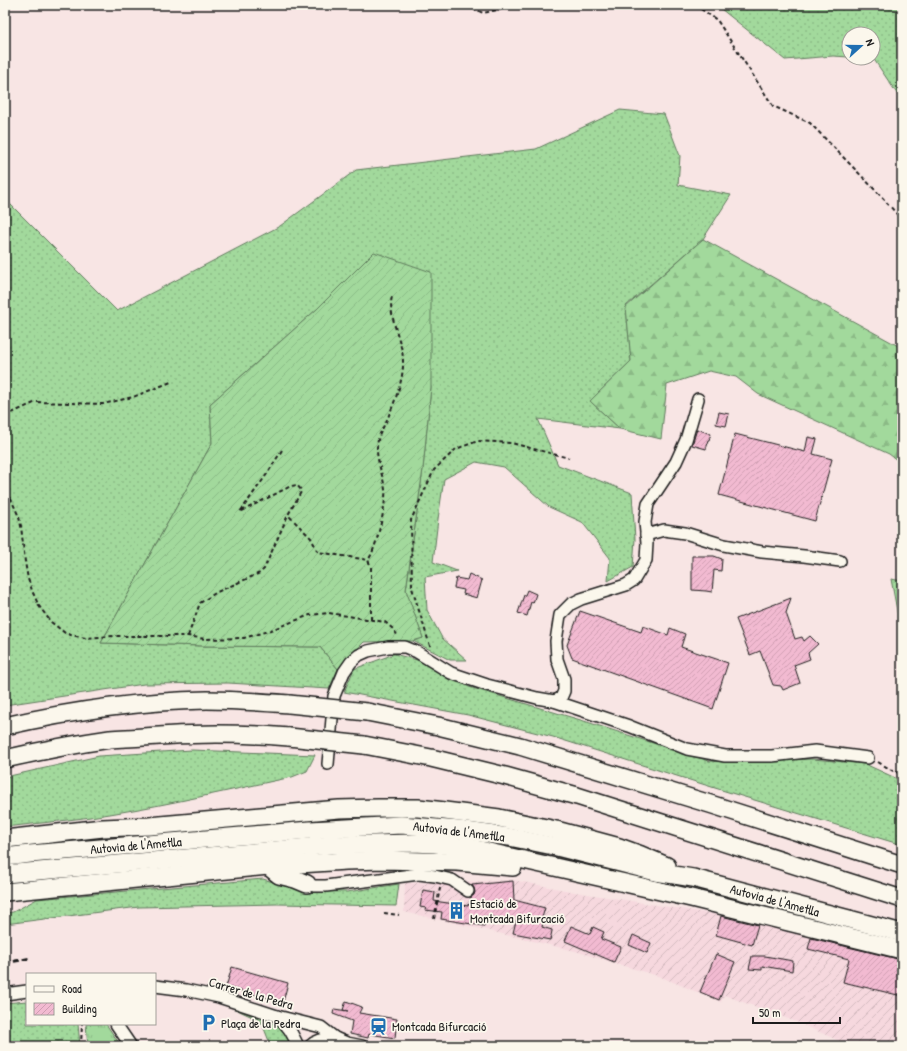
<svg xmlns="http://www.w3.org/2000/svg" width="907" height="1051" font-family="'Patrick Hand',sans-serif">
  <defs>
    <pattern id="industrial-furrows" width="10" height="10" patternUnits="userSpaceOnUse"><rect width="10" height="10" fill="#f6d8de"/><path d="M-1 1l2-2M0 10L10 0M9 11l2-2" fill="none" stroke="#d2b9be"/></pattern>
    <pattern id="grass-dots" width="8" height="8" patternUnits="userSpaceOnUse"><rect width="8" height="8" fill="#a2d99c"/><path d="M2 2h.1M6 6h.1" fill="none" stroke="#8bba86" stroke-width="1.8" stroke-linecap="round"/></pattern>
    <pattern id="forest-firs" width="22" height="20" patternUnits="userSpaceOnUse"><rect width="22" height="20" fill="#a2d99c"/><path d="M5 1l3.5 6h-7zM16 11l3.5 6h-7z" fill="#8bba86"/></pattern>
    <pattern id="park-tufts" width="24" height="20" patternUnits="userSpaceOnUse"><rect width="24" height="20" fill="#a2d99c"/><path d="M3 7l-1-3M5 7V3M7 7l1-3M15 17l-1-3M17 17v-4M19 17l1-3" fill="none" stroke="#8bba86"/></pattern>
    <pattern id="garden-furrows" width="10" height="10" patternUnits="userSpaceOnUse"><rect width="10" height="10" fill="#a2d99c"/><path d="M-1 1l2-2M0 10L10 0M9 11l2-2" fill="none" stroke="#8bba86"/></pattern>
    <pattern id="building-hatch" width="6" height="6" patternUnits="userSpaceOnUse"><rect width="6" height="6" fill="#f2bad1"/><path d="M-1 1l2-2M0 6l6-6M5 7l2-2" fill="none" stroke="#cf9fb3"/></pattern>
  </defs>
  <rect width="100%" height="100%" fill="#f8e5e4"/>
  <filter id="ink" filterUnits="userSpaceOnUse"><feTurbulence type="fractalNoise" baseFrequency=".025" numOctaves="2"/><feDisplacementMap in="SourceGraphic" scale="8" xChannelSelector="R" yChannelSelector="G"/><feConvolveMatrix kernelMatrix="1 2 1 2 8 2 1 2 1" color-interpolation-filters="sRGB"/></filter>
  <g filter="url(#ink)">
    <polygon fill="url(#industrial-furrows)" points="513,880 575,892 719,915 819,937 902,959 902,1046 851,1046 799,1023 724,995 721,1002 661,977 575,951 477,928 404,912 405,883 458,882"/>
    <g fill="url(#grass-dots)" stroke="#5f7a5c">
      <polygon points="716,5 902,5 902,101 873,58 873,34 849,34 849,57 833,56 785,60"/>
      <polygon points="620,110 664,114 680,156 678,185 731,195 703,239 626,306 631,361 590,401 620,429 538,419 558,465 632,493 635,539 633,567 608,581 610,558 582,522 549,507 504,467 476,462 444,479 438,519 433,562 457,571 425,577 427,610 442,638 467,660 450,660 413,641 423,638 406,591 423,469 431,387 374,252 317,309 210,404 212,443 101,643 204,646 320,647 338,669 329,689 228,683 144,684 11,704 5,706 5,199 117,311 280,226 356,170 536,149"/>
      <polygon points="891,579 902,581 902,618 898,616"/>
      <polygon points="394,654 421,661 469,687 584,721 709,761 730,762 813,759 865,764 902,781 902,845 715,788 553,737 468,715 344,692 354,669"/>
      <path d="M192,750L315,755L307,771L292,777C231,790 171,804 110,814C75,820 40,823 5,827V777L99,756Z"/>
      <polygon points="263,879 303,891 347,892 399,884 396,906 277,904 139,907 5,924 5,913 13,912 37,899"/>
      <polygon points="27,1001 27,1024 78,1024 80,1046 5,1046 5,1003"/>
      <polygon points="233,1008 277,1025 283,1029 291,1046 271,1046 261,1021"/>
    </g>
    <polygon fill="url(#forest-firs)" stroke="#5f7a5c" points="703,239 902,348 902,387 900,391 902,392 902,464 889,454 758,394 736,377 709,371 667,385 661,439 620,429 590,401 631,361 626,307"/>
    <polygon fill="url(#park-tufts)" stroke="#5f7a5c" points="86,1024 106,1024 121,1046 88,1046"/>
    <polygon fill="url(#garden-furrows)" stroke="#5f7a5c" points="374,252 431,272 431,387 423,469 406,590 423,638 413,641 364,642 338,669 320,647 204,646 101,643 212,443 210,404 317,309"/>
    <g fill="url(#building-hatch)" stroke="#1c1c1c">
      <polygon points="719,412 729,414 726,426 716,424"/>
      <polygon points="697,429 711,434 706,449 692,445"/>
      <polygon points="735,434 805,452 808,437 817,439 813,454 832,459 815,521 719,495"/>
      <polygon points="692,556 714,556 722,559 721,571 714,570 712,592 706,591 692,590"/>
      <polygon points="469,574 482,580 477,598 463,594 464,590 454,588 456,578 467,580"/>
      <polygon points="527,590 536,594 533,603 531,602 527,616 518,613 524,595 525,595"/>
      <polygon points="791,598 786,613 795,639 802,637 804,641 810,636 818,644 808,653 810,659 794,665 800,683 783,690 781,686 773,685 760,651 750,655 736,619"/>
      <polygon points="580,611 641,632 643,626 668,635 670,628 685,634 681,647 728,663 713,709 572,658 567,645"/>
      <polygon points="513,881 514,900 545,908 541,921 543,922 542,927 552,930 552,931 550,940 513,933 516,921 486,916 484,926 441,919 442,912 425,910 426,908 420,907 423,890 435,892 434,901 468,906 468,904 470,905 471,897 474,895 475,892 474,888 472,885"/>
      <polygon points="721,916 758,925 752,945 716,935"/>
      <polygon points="571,926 590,934 593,927 604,932 601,939 621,947 614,962 565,941"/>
      <polygon points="633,935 651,943 647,953 629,945"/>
      <polygon points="811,938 902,960 902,996 843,982 849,959 808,949"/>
      <polygon points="716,954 735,962 719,1000 700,992"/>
      <polygon points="752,956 765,956 793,961 792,971 762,966 762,970 749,969"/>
      <polygon points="232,967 288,983 283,1002 226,987"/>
      <polygon points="346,1001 362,1007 359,1013 397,1019 395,1038 369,1034 368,1038 350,1034 352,1021 333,1014 334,1009 348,1011 343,1010"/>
    </g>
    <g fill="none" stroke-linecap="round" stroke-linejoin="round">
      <defs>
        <g id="minor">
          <polyline points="646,535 664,530 685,533 724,545 762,552 804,556 840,561"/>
          <polyline points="554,701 561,698 564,691 564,679 557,659 556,641 560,615 571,604 581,599 626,585 634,580 646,560 647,543 645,522 648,504 676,462 686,440 698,399"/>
          <polyline points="328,764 334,696 344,672 351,662 359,655 368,651 388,647 405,647 417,652 451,673 487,685 537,698 554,701 629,726 687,749 725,756 772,756 815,751 868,758"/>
          <polyline points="307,884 314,886 326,886 419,874 435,876 452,880 468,891"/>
          <polyline points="155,986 186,990 219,997 277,1016 321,1027 335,1038 347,1043 362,1046"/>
          <polyline points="5,994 27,991"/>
          <path d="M277,1016C288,1025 292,1033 298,1046"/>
          <polyline points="116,1024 131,1046"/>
          <path d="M310,1046C317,1039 326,1038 335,1038"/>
        </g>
        <g id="highway">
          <polyline points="367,712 438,726 520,746 710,804 902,865"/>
          <path d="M5,726C71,711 139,701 207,700C235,700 262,702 289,704"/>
          <polyline points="364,745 431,758 505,776 577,796 902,899"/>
          <path d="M5,759C40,751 75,744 110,739C121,738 132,738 143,737C192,733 241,733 289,737"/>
          <polyline points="5,839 103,828 149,826 339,809 378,808 418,808 445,811 499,818 556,830 619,847 641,855 667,866"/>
          <polyline points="5,857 30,854 310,830 401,825 459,830 509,837 553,846 656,872 693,878 902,933"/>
          <polyline points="268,866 279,875 295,879 307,884"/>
          <polyline points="5,874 331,845 413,843 435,844 471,848 691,898 902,950"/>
          <polyline points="5,892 268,866 346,861 385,860 457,862 513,867"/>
        </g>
      </defs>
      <use href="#minor" stroke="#1c1c1c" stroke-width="14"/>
      <use href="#highway" stroke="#1c1c1c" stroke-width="20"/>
      <g stroke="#1c1c1c" stroke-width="2" stroke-dasharray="4 3" stroke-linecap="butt">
        <polyline points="466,5 483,13 521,5"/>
        <polyline points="695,5 717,20 773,106 810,123 881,196 902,220"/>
        <polyline points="5,416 36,402 103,404 133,397 171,382"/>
        <polyline points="282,450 267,474 240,512 291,486 297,485 301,490 301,492 288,515 311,538 318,552 368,560"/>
        <polyline points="5,493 11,499 19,517 21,526 25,562 28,579 33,593 39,606 51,622 65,633 71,635 86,638 114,636 188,636 205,639 244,638 268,631 310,615 329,613 385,622 393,629 398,636"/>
        <path d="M371,620V567L368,560C376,551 387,502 385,490C383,473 374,457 378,440C380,431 386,423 389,415C395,401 403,380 403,365C403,359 403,353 401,347C398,335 388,309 392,297"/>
        <polyline points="188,636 200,603 217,592 260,573 264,569 288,515"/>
        <polyline points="430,646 412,588 411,520 434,470 456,449 478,441 511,443 569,458"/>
        <polyline points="878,762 895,772 902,773"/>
        <polyline points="384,913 399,915"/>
        <polyline points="434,919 440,888"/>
        <polyline points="81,1046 82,1024"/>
      </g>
      <use href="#minor" stroke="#fbf7ec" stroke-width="11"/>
      <use href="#highway" stroke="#fbf7ec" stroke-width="17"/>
      <polyline stroke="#1c1c1c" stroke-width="3" stroke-dasharray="6 3" stroke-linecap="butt" points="5,963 31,958"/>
      <defs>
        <g id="highway-bridge">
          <polyline points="289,704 367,712"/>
          <polyline points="289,737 364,745"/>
        </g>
      </defs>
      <use href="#highway-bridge" stroke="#1c1c1c" stroke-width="20" stroke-linecap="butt"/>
      <use href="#highway-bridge" stroke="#fbf7ec" stroke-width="17"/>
    </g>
  </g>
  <defs>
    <symbol id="building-bare" viewBox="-9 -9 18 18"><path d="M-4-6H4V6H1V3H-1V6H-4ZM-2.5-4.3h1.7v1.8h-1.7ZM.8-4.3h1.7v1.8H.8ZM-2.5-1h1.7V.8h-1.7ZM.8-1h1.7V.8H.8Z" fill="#1f6fb2" stroke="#fbf7ec" stroke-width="2.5" paint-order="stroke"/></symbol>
    <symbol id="parking-bare" viewBox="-9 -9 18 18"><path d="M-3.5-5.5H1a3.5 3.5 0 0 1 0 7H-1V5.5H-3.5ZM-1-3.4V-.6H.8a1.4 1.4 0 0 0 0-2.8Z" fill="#1f6fb2" stroke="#fbf7ec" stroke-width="2.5" paint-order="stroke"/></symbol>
    <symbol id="station-bare" viewBox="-9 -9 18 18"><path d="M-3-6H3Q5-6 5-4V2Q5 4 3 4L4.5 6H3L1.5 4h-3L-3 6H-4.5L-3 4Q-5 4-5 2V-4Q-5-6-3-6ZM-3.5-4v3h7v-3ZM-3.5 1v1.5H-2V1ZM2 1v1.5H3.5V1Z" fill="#1f6fb2" stroke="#fbf7ec" stroke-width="2.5" paint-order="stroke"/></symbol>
  </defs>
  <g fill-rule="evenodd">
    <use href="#building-bare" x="444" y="898" width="25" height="25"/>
    <use href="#parking-bare" x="196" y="1010" width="25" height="25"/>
    <use href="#station-bare" x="366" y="1014" width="25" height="25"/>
  </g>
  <g text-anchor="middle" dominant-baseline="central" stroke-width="3.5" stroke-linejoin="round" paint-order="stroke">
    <g font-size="13" fill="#1c1c1c" stroke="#fbf7ec">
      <text transform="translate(459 831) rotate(7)">Autovia de l'Ametlla</text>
      <text transform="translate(136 845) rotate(-5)">Autovia de l'Ametlla</text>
      <text transform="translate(775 900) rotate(15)">Autovia de l'Ametlla</text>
      <text transform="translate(251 993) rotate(16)">Carrer de la Pedra</text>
    </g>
    <g font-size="13" fill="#1c1c1c" stroke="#fbf7ec" text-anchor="start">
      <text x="470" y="903">Estació de<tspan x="470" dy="15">Montcada Bifurcació</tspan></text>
      <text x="221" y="1023">Plaça de la Pedra</text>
      <text x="392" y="1026">Montcada Bifurcació</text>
    </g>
  </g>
  <rect width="907" height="1051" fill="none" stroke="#fbf7ec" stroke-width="20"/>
  <rect x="10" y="10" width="887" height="1031" fill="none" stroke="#1c1c1c" stroke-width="1.5" filter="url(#ink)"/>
  <rect x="26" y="973" width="130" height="52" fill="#fbf7ec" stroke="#a29f99"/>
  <rect x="34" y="986" width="20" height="6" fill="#fbf7ec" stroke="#a29f99"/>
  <text x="62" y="993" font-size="12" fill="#1c1c1c">Road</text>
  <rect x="34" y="1003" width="20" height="12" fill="url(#building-hatch)" stroke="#a29f99"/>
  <text x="62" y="1013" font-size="12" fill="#1c1c1c">Building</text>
  <g transform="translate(861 46) rotate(69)"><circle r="19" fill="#fbf7ec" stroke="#a29f99"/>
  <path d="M0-3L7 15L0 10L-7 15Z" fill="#1f6fb2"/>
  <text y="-6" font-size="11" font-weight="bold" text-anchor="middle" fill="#1c1c1c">N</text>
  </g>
  <path d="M753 1017v6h87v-6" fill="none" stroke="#1c1c1c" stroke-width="2"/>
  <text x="759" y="1017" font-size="12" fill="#1c1c1c" stroke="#fbf7ec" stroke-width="3" paint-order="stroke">50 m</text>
</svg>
